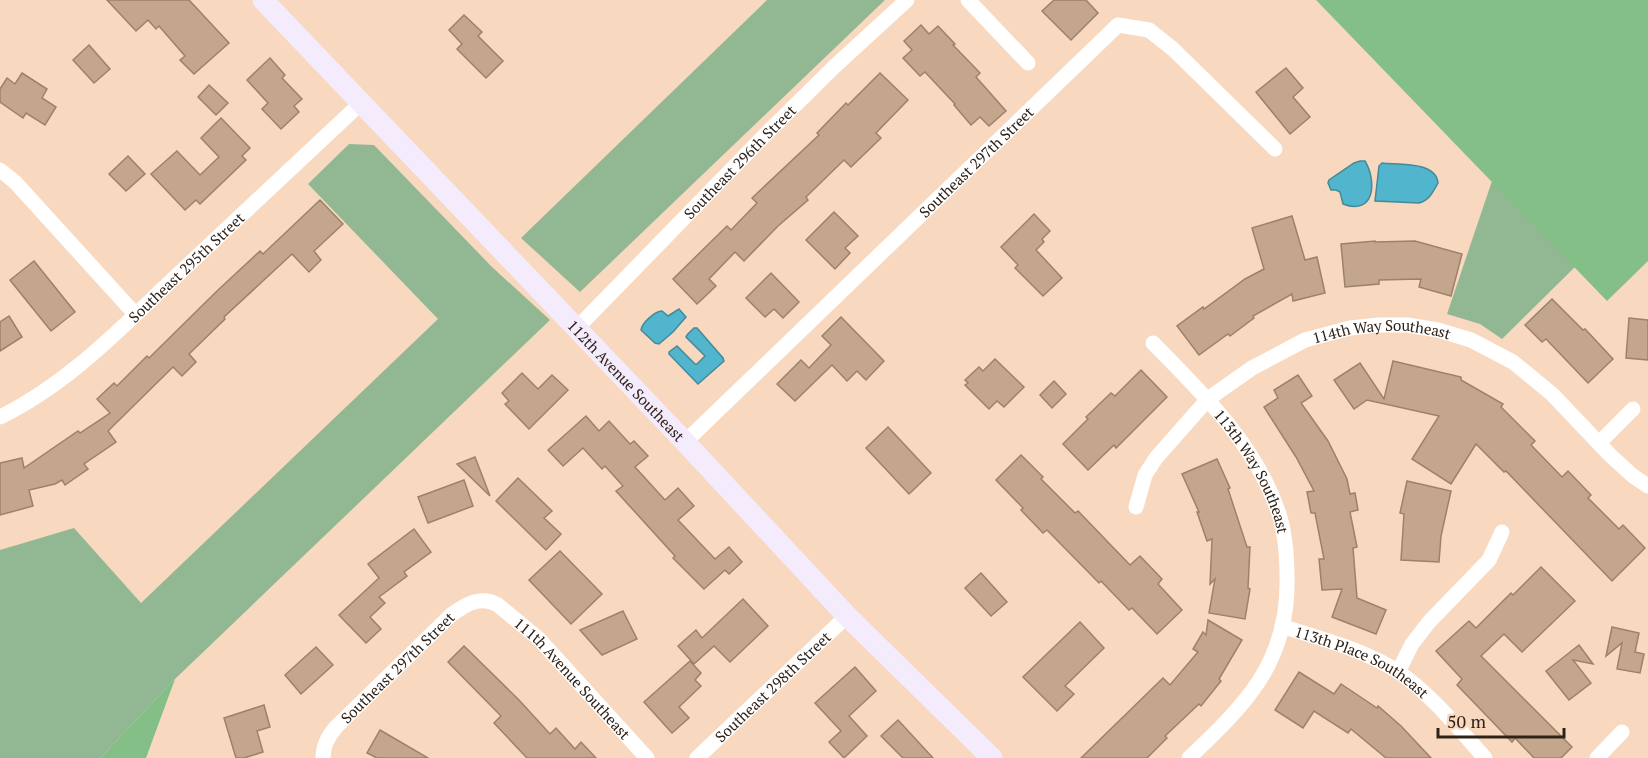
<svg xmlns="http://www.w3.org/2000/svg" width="1648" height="758" font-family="'PT Serif',serif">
  <rect width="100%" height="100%" fill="#f8d8bf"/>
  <g fill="#92b893">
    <polygon points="767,0 885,0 580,292 521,238"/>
    <polygon points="349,144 374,145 492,267 550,320 175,679 100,758 0,758 0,550 74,528 141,603 438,319 308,184"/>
    <polygon points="1492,181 1575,267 1502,339 1480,324 1447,314"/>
  </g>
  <g fill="#84bf88">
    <polygon points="1316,0 1648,0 1648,261 1607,301"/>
    <polygon points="175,679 146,758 100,758"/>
  </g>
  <g fill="#50b5cd" stroke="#468997" stroke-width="1.5">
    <path d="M1360,161H1365C1377,181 1375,216 1343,204L1340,192L1336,190H1331L1328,183L1329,180L1354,163Z"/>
    <path d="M1382,163C1398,165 1436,161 1438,183C1433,192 1429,201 1419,203L1375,201L1379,166Z"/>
    <path d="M679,309L686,317L673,332L659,344L655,343L641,330C642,323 655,311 662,311L668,316Z"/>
    <polygon points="694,328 697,328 723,358 724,361 698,384 669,354 669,352 677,346 695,364 697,364 705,356 686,337 687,335"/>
  </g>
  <g fill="#c4a68d" stroke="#9e816a" stroke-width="1.5">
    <polygon points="107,0 189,0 229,43 194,74 180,60 185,56 159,26 156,29 148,20 136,31"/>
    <polygon points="1054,0 1086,0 1098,13 1071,40 1042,11"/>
    <polygon points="464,15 482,32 478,36 503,61 486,78 457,49 462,44 449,30"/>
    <polygon points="921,25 929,34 938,26 955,44 953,45 980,73 976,77 1006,111 989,126 980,117 971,125 954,105 955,104 925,72 920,76 903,58 912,50 904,41"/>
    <polygon points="89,45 110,69 94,83 73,60"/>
    <polygon points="270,58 285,75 282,78 302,99 294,106 299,112 281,129 262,109 268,103 247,80"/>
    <polygon points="1286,68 1303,88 1293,97 1310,117 1290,134 1256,92"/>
    <polygon points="22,73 47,89 42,98 56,107 45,125 26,113 23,118 0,102 0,89 7,78 15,84"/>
    <polygon points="880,73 908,100 876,133 881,138 851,167 844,160 806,197 808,200 778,226 744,261 735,252 709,279 716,286 697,304 673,279 727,226 731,230 757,203 752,198 819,135 817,133 846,103 848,105"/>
    <polygon points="209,85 228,103 216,115 198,97"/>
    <polygon points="221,118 250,148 242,156 246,160 200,204 196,200 185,210 151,174 177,151 200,175 219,157 201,138"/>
    <polygon points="128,156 145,174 126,191 109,174"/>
    <polygon points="320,200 343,224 314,251 321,260 309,272 292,254 224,317 225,319 189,354 196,362 182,376 173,367 108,431 116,442 84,464 88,469 65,485 62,480 55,484 29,490 33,506 0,515 0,463 22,458 24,468 78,431 80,433 110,413 97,399 114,383 117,386 147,356 149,358 217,291 260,251 263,254"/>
    <polygon points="834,212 858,236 845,248 850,253 835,269 806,240"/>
    <polygon points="1034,214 1050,231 1042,239 1044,242 1036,250 1062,278 1043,296 1015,268 1018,265 1001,247"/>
    <polygon points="1292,216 1305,260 1317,257 1325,293 1293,301 1292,294 1253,316 1254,318 1230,336 1228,334 1199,355 1177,326 1203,307 1204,309 1245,279 1264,269 1252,228"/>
    <polygon points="1375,241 1375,242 1415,241 1462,254 1451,296 1419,287 1421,279 1379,280 1379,284 1345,287 1341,244"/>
    <polygon points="34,261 75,312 51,331 10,280"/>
    <polygon points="771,273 799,302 783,318 774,309 765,317 746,298"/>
    <polygon points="1552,299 1583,330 1585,329 1613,359 1588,383 1546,339 1542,342 1525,325"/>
    <polygon points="9,316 22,337 0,351 0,322"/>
    <polygon points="841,317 884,361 866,380 857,371 847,381 832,365 795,401 777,384 801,360 809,368 831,345 822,336"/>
    <polygon points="1629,318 1648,320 1648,360 1626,358"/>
    <polygon points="995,359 1024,387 1004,407 997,401 989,409 965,385 968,383 965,380 979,367 983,371"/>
    <polygon points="1393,361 1461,377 1461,380 1503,404 1501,407 1535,441 1531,445 1562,477 1568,471 1591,495 1588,498 1619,529 1623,525 1645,548 1612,581 1506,471 1504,472 1476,444 1451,484 1412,459 1439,416 1367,400 1354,409 1334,380 1360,363 1384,399"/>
    <polygon points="1141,370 1167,397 1116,448 1114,445 1088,470 1063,444 1088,419 1086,417 1111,393 1115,396"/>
    <polygon points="522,373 538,389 552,375 568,390 529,429 505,404 509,401 502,393"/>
    <polygon points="1298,375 1312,396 1301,403 1328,441 1347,479 1350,494 1355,493 1358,510 1350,512 1357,547 1353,548 1357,598 1386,610 1376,634 1332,617 1342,589 1322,590 1319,559 1324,559 1315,513 1311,513 1307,492 1314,491 1296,457 1264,407 1278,398 1274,390"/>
    <polygon points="1054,381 1066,394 1052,408 1040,395"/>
    <polygon points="586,416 599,431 609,421 630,444 634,441 648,456 635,467 665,500 678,488 694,506 678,520 715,559 729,547 742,562 729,574 725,570 704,589 673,558 675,556 616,491 623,486 605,466 602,469 583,448 563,466 548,450"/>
    <polygon points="888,427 931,473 909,494 866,448"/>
    <polygon points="1021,455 1043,477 1041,479 1075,513 1078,511 1130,565 1140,556 1162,579 1158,584 1182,610 1157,634 1132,608 1129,610 1101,581 1099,583 1047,530 1043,533 1021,510 1023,508 996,480"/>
    <polygon points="475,457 490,496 457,464"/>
    <polygon points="1217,459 1230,488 1228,489 1247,547 1250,547 1248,588 1250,589 1245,619 1209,613 1215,579 1210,584 1212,539 1207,541 1197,512 1199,512 1182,474"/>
    <polygon points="518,478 552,511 544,518 561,534 546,550 496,501"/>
    <polygon points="464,480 473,506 428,523 418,497"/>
    <polygon points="1407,481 1451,491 1441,536 1439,562 1401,560 1404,514 1400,513"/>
    <polygon points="414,529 431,552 404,572 407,576 379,597 385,603 370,617 381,629 366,643 339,615 379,578 368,564"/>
    <polygon points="560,551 602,594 571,624 529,580"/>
    <polygon points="1541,567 1575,601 1522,652 1504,634 1481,656 1572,747 1561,758 1534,758 1515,738 1512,742 1457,685 1462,679 1436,651 1469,621 1476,628 1511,593 1513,595"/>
    <polygon points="981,573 1007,602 991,616 965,588"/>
    <polygon points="743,599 768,626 730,662 714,646 694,664 678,646 696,630 702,638"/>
    <polygon points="623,611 637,639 602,655 580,630"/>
    <polygon points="1208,620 1242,640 1219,679 1221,681 1201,706 1199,704 1165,736 1167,738 1147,758 1081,758 1163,678 1170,685 1198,652 1193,649 1203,632 1206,635"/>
    <polygon points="1080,622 1104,648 1065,686 1074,694 1057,711 1023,677"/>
    <polygon points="1612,627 1639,633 1635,652 1644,654 1640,673 1617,669 1622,643 1606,656"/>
    <polygon points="1579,645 1593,664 1573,660 1591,683 1569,700 1546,671"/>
    <polygon points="464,646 519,700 550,734 556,728 575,749 581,742 596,758 527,758 494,723 501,716 448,662"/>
    <polygon points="316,647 333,665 301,694 285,675"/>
    <polygon points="690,661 701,673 695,680 701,686 679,707 689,718 672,733 644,702"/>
    <polygon points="855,667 876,691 849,716 867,736 844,758 829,742 841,731 815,703"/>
    <polygon points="1299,672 1334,694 1341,684 1377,708 1378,706 1401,726 1431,758 1386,758 1351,729 1348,733 1314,711 1303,728 1275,710"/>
    <polygon points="264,705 270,727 257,731 263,752 244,758 236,758 224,718"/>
    <polygon points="898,720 933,758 903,758 881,736"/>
    <polygon points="380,730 428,758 377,758 367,753"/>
  </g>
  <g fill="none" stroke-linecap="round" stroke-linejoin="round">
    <g stroke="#fff" stroke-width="15">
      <polyline points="968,0 1028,63"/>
      <polyline points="0,170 15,182 135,314"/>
      <path id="s1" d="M576,329L768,132L835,66L907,0"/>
      <path id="s2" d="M1153,343C1202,393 1256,444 1279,514C1285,533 1287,556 1287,577C1288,613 1279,650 1259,681C1240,710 1214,734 1189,758"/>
      <path id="s3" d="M0,417C66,385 118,331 171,281C234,222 298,162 361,103"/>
      <path id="s4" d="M685,442L1118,25L1149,30L1173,49L1275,149"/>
      <polyline points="1599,443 1633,409"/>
      <path id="s5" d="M1136,507L1145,475L1156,458L1208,399L1252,368L1305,340L1350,328L1379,325H1407L1438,330L1471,340L1513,362L1552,394L1610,455L1633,476L1648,486"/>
      <path id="s6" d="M1282,626C1320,639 1363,649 1397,671C1431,694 1458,728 1485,758"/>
      <polyline points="1398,672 1412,644 1429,622 1489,560 1502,532"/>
      <path id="s7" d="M323,758C323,745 328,736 336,727L451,615C466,604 481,595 498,605L539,639L647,758"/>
      <path id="s8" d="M697,758L847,616"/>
      <polyline points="1597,758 1622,732"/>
    </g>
    <path stroke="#f4ebfc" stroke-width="21" id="s9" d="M263,0L685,442L847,616L992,758"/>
  </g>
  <g text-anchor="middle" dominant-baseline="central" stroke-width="6" stroke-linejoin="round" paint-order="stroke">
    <g font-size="15" fill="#2e2219" stroke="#f8d8bf">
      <text stroke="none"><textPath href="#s1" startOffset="234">Southeast 296th Street</textPath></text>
      <text stroke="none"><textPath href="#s4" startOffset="404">Southeast 297th Street</textPath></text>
      <text stroke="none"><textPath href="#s3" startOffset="240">Southeast 295th Street</textPath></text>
      <text stroke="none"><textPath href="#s5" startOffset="324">114th Way Southeast</textPath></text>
      <text stroke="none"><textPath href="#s9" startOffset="526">112th Avenue Southeast</textPath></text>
      <text stroke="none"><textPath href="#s2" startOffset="164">113th Way Southeast</textPath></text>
      <text stroke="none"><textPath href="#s6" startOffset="88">113th Place Southeast</textPath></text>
      <text stroke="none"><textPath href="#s7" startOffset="120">Southeast 297th Street</textPath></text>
      <text stroke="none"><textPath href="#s7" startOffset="351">111th Avenue Southeast</textPath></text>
      <text stroke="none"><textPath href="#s8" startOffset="104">Southeast 298th Street</textPath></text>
    </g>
  </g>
  <path d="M1438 728v9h126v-9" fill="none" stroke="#2e2219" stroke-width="3"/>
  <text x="1447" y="728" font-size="18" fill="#2e2219" stroke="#f8d8bf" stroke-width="4.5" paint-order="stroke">50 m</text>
</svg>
